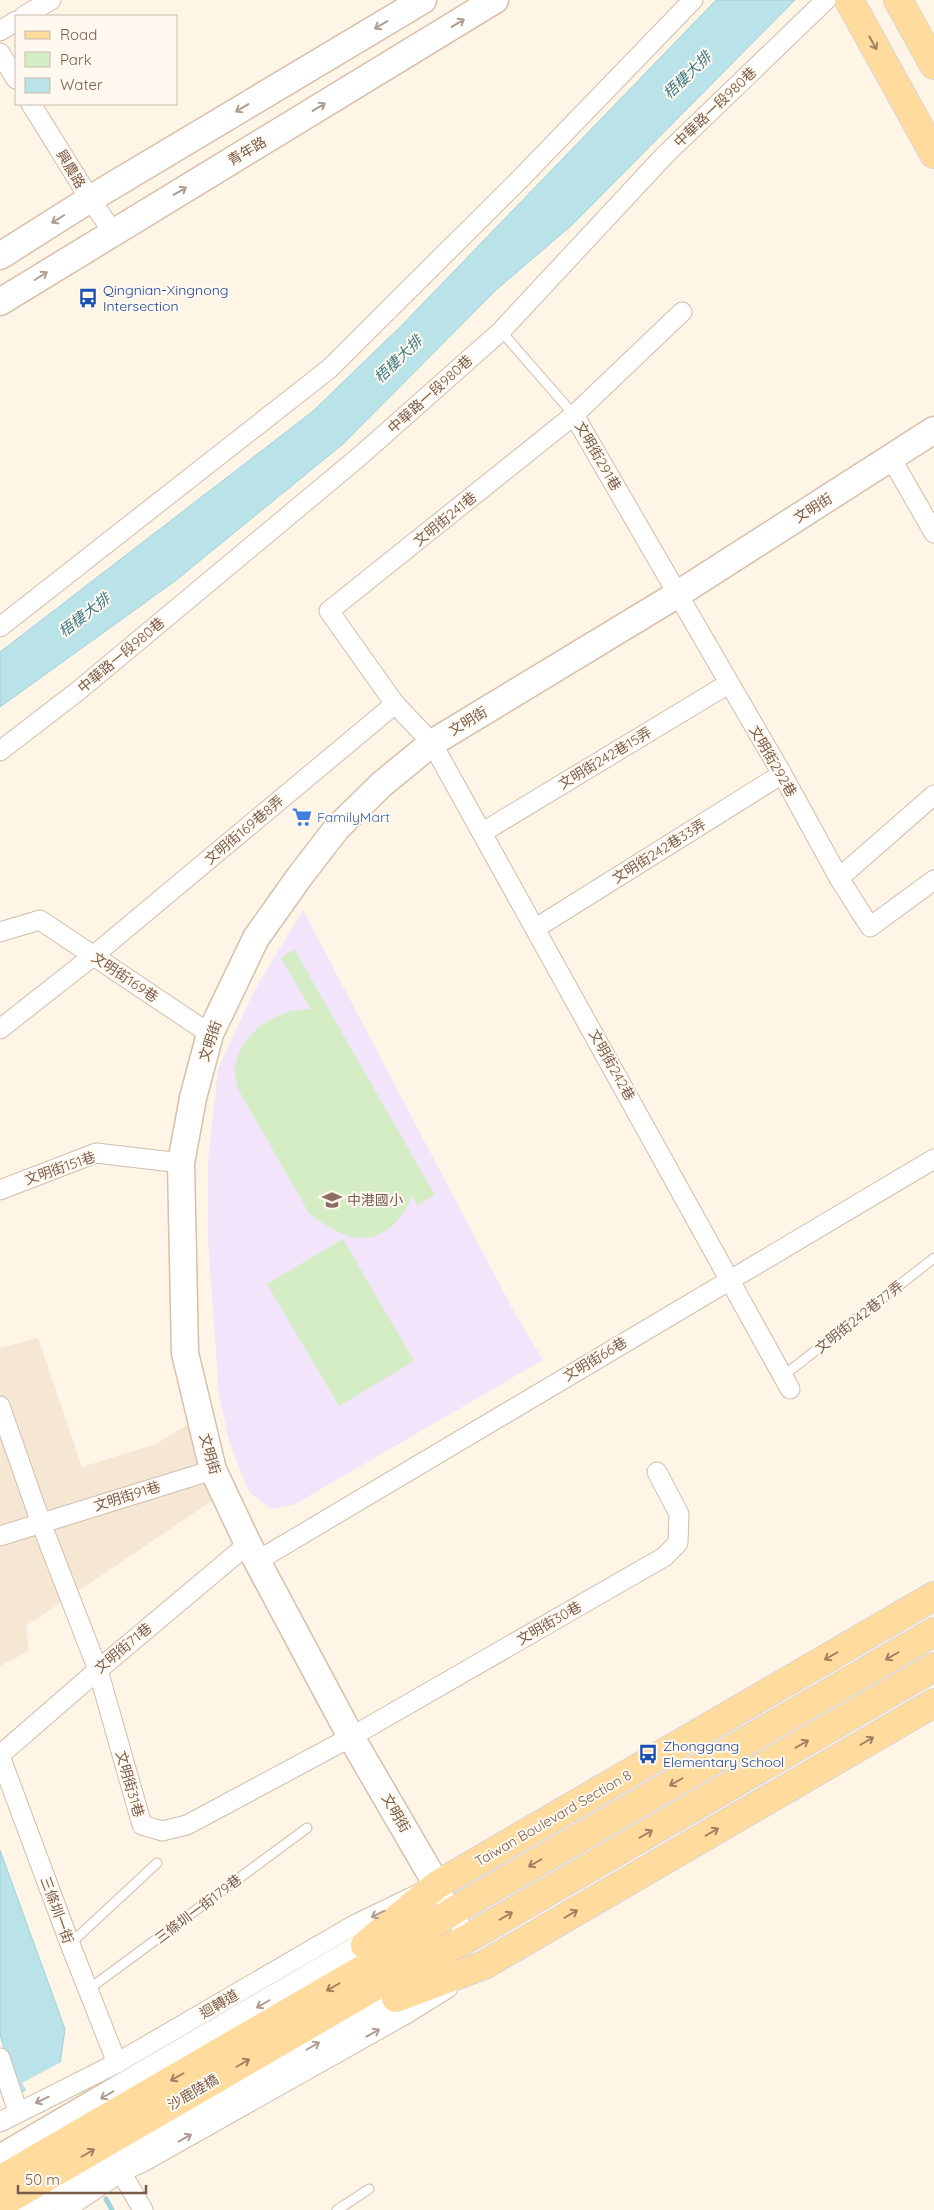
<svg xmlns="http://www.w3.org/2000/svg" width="934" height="2210" font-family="Quicksand,'Noto Sans TC',sans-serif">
  <rect width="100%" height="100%" fill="#fef5e7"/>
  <polygon fill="#f6e7d5" points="38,1338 82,1467 156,1444 190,1423 215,1499 26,1626 29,1651 0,1666 0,1348"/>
  <polygon fill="#f2e4fa" points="303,910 513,1310 543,1360 295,1504 272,1509 249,1492 230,1444 219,1396 208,1239 208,1161 218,1069 254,991"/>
  <g fill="#d5edc4">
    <path d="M294,949L435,1195L418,1205L412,1197C387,1250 350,1247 309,1213L237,1087C237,1081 234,1074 235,1068C238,1040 263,1020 288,1012C295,1010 303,1010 311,1009L281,958Z"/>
    <polygon points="343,1239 414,1361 339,1406 267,1284"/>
  </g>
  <g fill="#bae2e9" stroke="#9fd2dc">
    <polygon points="716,0 795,0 572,225 496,290 343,444 175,581 0,707 0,652 312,412 401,326"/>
    <polygon points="0,1850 65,2029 59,2070 18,2094 0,2035"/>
  </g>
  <polygon fill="#fef5e7" points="63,2061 60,2072 27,2091 22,2083"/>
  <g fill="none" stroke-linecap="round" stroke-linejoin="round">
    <polyline stroke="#9fd2dc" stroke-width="5" points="106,2199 112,2210"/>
    <defs>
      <g id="lane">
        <polyline points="501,331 574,415"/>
        <polyline points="783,1376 934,1258"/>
        <polyline points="70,1944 157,1863"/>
        <polyline points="89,1989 307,1828"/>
        <polyline points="337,2210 369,2189"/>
      </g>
      <g id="street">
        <polyline points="24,16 51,0"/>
        <polyline points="0,31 16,21"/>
        <polyline points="0,53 16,79"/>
        <polyline points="31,104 90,199 113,232"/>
        <polyline points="682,312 574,415 329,611 395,704 432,743 790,1389"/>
        <polyline points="574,415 782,774 839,878 870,927 934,880"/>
        <polyline points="891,458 934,533"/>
        <polyline points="0,627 329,369 521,178 693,0"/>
        <polyline points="0,751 78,691 360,456 501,331 665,155 826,0"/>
        <polyline points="483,832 728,684"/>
        <polyline points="839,878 934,795"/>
        <polyline points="536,928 782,774"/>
        <polyline points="0,932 40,920 210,1034"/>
        <polyline points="0,1029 93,956 395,704"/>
        <polyline points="0,1190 96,1153 181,1163"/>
        <polyline points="0,1406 41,1523 98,1670 142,1825 162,1831 187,1825 351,1737 664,1557 678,1543 679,1514 657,1472"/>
        <polyline points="0,1536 213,1470"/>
        <polyline points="257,1561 934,1159"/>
        <polyline points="0,1755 98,1670 248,1544"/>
        <polyline points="0,1756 70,1944 117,2063"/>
        <polyline points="0,2058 18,2112"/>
        <polyline points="0,2122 117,2063 354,1925 437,1885 468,1938"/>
        <polyline points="121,2172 143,2210"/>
        <polyline points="64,2210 121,2172 143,2162 406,2014 448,1988"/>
      </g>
      <g id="secondary">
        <polyline points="0,256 90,199 423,0"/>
        <polyline points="0,302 495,0"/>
        <polyline points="437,1885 351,1737 248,1544 213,1470 185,1353 181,1163 193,1098 210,1034 256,938 300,876 337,828 382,784 432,743 678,594 934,430"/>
        <polyline points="0,2158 365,1945"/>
        <polyline points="28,2210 396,1998"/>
      </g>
      <g id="primary">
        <polyline points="849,0 934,154"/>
        <polyline points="898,0 934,65"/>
        <polyline points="365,1945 437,1885 934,1596"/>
        <polyline points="396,1998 484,1965 934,1703"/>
        <polyline points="0,2180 375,1962 453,1911 934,1632"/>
        <polyline points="0,2204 386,1980 468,1938 934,1667"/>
      </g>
    </defs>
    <use href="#lane" stroke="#d1bdab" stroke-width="11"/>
    <use href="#street" stroke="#d1bdab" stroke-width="21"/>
    <use href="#secondary" stroke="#d7bfab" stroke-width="29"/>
    <use href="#primary" stroke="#dcd4d0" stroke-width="30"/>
    <use href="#lane" stroke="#fff" stroke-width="9"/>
    <use href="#street" stroke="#fff" stroke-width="19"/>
    <use href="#secondary" stroke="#fff" stroke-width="26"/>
    <use href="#primary" stroke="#ffdb9d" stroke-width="28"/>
  </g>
  <defs><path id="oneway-shaft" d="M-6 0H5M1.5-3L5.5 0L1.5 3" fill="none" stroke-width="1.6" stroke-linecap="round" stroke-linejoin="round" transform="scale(1.25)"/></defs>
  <g stroke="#af9d92">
    <use href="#oneway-shaft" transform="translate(458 23) rotate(-31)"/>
    <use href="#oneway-shaft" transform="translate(381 25) rotate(149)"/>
    <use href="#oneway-shaft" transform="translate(319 107) rotate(-31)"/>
    <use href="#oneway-shaft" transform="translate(242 108) rotate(149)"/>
    <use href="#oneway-shaft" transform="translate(180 191) rotate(-31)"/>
    <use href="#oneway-shaft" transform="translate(58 219) rotate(148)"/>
    <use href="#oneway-shaft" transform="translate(41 276) rotate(-32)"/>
    <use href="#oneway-shaft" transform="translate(378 1914) rotate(154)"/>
    <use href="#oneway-shaft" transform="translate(263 2004) rotate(150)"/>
    <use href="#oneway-shaft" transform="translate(373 2033) rotate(-29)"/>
    <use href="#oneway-shaft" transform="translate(313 2046) rotate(-30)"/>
    <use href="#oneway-shaft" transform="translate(107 2095) rotate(150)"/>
    <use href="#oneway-shaft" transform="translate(42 2100) rotate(154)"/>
    <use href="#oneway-shaft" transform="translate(185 2138) rotate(-29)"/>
  </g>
  <g stroke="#a28162">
    <use href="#oneway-shaft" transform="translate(873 43) rotate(61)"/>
    <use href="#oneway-shaft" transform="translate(831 1656) rotate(150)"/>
    <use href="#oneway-shaft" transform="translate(892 1656) rotate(150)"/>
    <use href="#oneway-shaft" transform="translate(867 1741) rotate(-30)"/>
    <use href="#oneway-shaft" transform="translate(802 1744) rotate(-30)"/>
    <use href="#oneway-shaft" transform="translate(676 1782) rotate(150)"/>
    <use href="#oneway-shaft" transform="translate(712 1832) rotate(-30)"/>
    <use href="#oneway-shaft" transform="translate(646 1834) rotate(-30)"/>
    <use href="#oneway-shaft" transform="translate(535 1863) rotate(150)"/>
    <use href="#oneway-shaft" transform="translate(571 1914) rotate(-30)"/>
    <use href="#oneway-shaft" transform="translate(506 1916) rotate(-30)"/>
    <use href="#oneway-shaft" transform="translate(333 1987) rotate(150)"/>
    <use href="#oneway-shaft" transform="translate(243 2063) rotate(-30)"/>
    <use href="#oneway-shaft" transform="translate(177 2077) rotate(150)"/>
    <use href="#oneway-shaft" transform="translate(88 2153) rotate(-30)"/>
  </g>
  <defs>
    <symbol id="bus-bare" viewBox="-9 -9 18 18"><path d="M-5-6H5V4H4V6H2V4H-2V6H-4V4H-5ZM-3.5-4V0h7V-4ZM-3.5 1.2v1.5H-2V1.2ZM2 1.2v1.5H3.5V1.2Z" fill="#1a4fb4" stroke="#fff9ef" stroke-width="2.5" paint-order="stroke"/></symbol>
    <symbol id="supermarket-bare" viewBox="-9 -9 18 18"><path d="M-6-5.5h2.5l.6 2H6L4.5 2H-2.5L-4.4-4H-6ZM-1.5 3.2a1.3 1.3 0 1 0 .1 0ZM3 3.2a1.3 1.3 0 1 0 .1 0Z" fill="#3f7fe0" stroke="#fff9ef" stroke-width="2.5" paint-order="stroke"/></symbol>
    <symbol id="school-bare" viewBox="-9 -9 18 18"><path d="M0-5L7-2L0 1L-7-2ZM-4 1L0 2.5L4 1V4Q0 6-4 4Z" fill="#8d6e63" stroke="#fff9ef" stroke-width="2.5" paint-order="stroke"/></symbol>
  </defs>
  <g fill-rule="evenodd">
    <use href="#bus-bare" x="74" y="284" width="28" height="28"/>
    <use href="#supermarket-bare" x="288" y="803" width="28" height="28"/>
    <use href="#school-bare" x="318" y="1186" width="28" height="28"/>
    <use href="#bus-bare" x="634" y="1740" width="28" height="28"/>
  </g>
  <g text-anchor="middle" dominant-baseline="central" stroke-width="4" stroke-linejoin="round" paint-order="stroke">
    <g font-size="14" fill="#7a5b49" stroke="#fff9ef">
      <text transform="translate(715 107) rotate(-44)">中華路一段980巷</text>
      <text transform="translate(247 151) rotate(-31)">青年路</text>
      <text transform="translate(71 169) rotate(59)">興農路</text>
      <text transform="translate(430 394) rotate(-42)">中華路一段980巷</text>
      <text transform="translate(598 456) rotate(60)">文明街291巷</text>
      <text transform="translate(813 508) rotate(-32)">文明街</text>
      <text transform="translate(445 519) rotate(-39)">文明街241巷</text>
      <text transform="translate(121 655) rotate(-40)">中華路一段980巷</text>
      <text transform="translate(468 721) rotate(-31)">文明街</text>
      <text transform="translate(605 758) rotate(-31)">文明街242巷15弄</text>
      <text transform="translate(773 761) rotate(60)">文明街292巷</text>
      <text transform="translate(244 830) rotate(-40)">文明街169巷8弄</text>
      <text transform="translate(659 851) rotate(-32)">文明街242巷33弄</text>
      <text transform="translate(125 977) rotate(34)">文明街169巷</text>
      <text transform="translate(210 1041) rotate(-71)">文明街</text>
      <text transform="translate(612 1065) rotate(61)">文明街242巷</text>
      <text transform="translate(60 1168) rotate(-19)">文明街151巷</text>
      <text transform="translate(859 1317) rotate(-38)">文明街242巷77弄</text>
      <text transform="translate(595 1359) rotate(-31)">文明街66巷</text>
      <text transform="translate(210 1454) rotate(74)">文明街</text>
      <text transform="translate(127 1496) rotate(-17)">文明街91巷</text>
      <text transform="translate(549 1623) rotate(-30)">文明街30巷</text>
      <text transform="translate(123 1648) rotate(-40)">文明街71巷</text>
      <text transform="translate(130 1784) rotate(74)">文明街31巷</text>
      <text transform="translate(396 1813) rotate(60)">文明街</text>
      <text transform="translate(553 1818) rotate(-30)">Taiwan Boulevard Section 8</text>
      <text transform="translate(198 1909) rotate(-37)">三條圳一街179巷</text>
      <text transform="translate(57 1910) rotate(70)">三條圳一街</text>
      <text transform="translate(219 2004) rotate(-30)">迴轉道</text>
      <text transform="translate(193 2092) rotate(-30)">沙鹿陸橋</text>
    </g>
    <g font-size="14" fill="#164399" stroke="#fff9ef" text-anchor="start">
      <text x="103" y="290">Qingnian-Xingnong<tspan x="103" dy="16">Intersection</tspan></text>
      <text x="663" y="1746">Zhonggang<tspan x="663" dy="16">Elementary School</tspan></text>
    </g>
    <g font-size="14" fill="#366cbe" stroke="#fff9ef" text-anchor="start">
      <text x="317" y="817">FamilyMart</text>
    </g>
    <g font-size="14" fill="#785e54" stroke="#fff9ef" text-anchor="start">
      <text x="347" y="1200">中港國小</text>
    </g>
    <g font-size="15" font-style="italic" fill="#3e7b87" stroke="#fff9ef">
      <text transform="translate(687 75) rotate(-44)">梧棲大排</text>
      <text transform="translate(398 359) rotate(-44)">梧棲大排</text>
      <text transform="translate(84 615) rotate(-38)">梧棲大排</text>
    </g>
  </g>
  <rect x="15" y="15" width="162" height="90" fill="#fff9ef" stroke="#cabaad"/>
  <rect x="25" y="31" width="25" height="8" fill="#ffdb9d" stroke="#cabaad"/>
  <text x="60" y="40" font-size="15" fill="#7a5b49">Road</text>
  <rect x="25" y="52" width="25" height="15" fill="#d5edc4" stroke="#cabaad"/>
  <text x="60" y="65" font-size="15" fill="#7a5b49">Park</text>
  <rect x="25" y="78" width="25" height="15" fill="#bae2e9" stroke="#cabaad"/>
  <text x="60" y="90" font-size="15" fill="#7a5b49">Water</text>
  <path d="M18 2185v8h128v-8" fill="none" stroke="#7a5b49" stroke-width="2.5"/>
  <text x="25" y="2185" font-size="15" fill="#7a5b49" stroke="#fff9ef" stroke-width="4" paint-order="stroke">50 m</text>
</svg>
